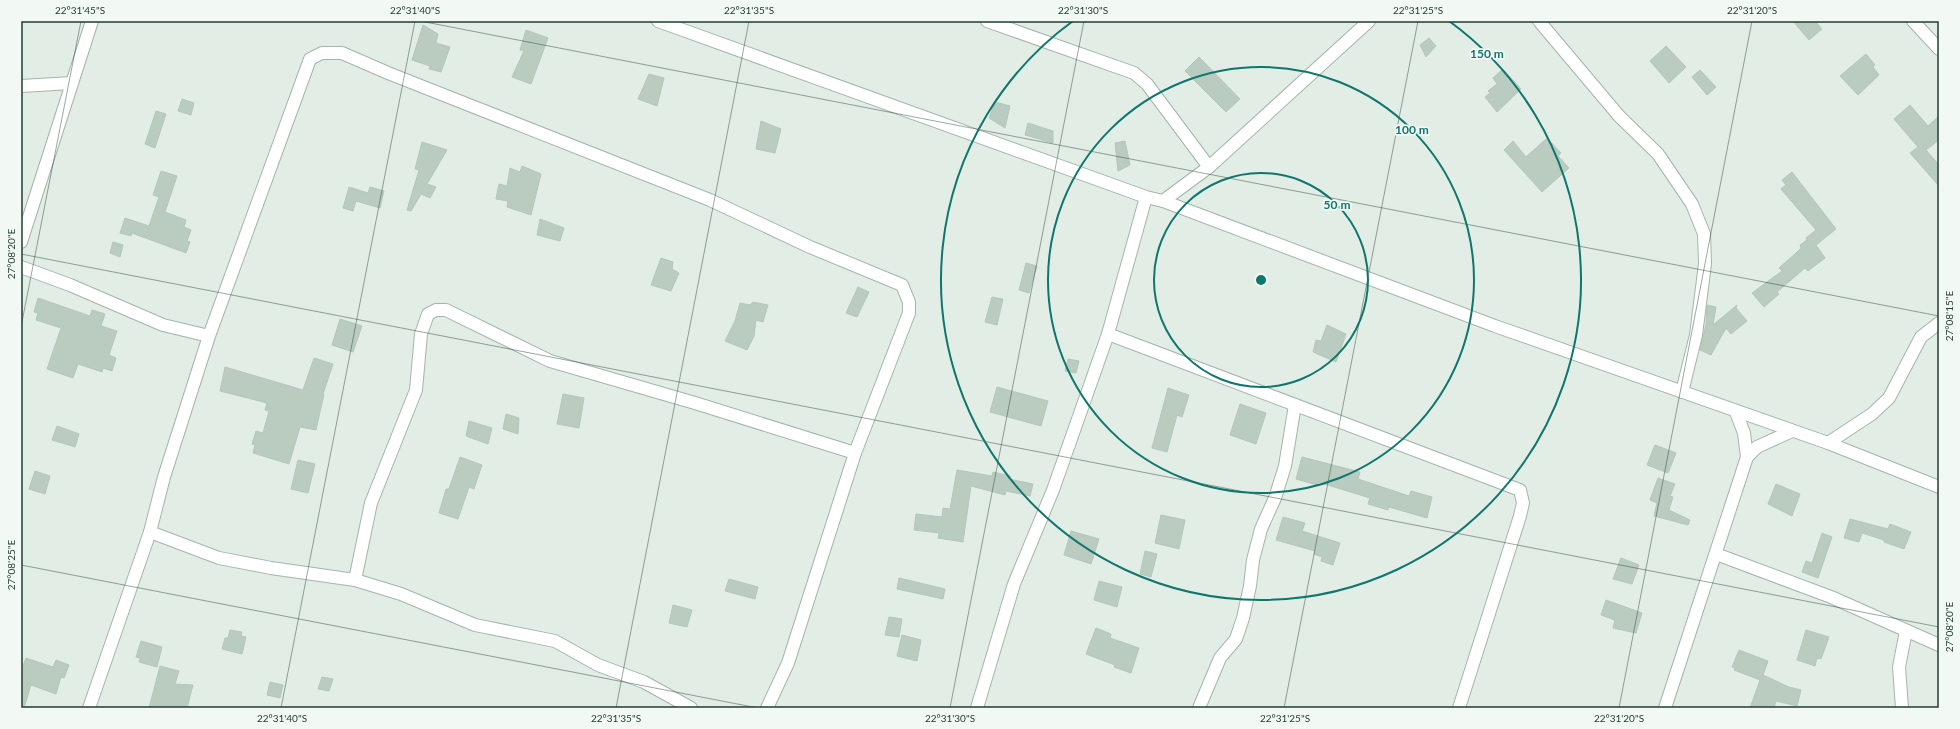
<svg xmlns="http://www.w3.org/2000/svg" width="1960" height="729" font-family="Lato,sans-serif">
  <rect width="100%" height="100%" fill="#e2ede5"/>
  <g fill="#bacbc0" stroke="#b4c7bb">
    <polygon points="1793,21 1815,21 1822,29 1809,40"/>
    <polygon points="423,25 438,34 436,43 450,47 441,72 429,69 430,66 412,60"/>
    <polygon points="526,30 548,38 531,84 512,77 524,51 520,50"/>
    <polygon points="1429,38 1436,46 1426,57 1420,45"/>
    <polygon points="1666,46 1686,67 1669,83 1650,61"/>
    <polygon points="1866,54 1875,65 1873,67 1879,75 1858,95 1840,76"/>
    <polygon points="1199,57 1240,99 1226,112 1185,71"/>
    <polygon points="1503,69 1521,89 1497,112 1485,97 1490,93 1488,91 1497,84 1493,78"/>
    <polygon points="1700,70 1716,87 1707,95 1692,77"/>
    <polygon points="649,74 664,78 657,106 638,99"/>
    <polygon points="182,99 194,103 191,115 178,111"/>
    <polygon points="995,102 1010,106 1005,128 989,118"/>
    <polygon points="1910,105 1928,126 1939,116 1939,140 1926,150 1939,165 1939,186 1910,153 1918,147 1894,119"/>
    <polygon points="156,111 166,114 155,148 145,144"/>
    <polygon points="761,121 781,129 775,153 756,149"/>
    <polygon points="1028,123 1053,131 1053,143 1025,135"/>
    <polygon points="1547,138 1561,153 1558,156 1569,168 1542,192 1504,150 1513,141 1526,157"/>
    <polygon points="1125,141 1130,165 1118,171 1115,143"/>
    <polygon points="422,142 447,150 427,184 436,187 430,198 421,194 411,211 407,210 419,170 415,169"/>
    <polygon points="522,166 541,174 531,215 507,207 508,201 496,199 499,184 507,186 510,168 520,172"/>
    <polygon points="161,171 177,176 165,212 186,220 184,227 191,230 187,241 190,242 186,253 132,233 131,236 120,233 125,218 149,226 159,197 153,195"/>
    <polygon points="1792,172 1836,229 1816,245 1825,258 1808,271 1805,268 1777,292 1779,294 1764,307 1752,293 1782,271 1779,268 1795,254 1801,248 1800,245 1807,240 1806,238 1816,230 1781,189 1786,185 1782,180"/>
    <polygon points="349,187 368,193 370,187 384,191 380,208 356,201 353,211 343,208"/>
    <polygon points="540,219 564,228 560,241 537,235"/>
    <polygon points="113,242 123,245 120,257 110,253"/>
    <polygon points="661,258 673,262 672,269 679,273 671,291 651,285"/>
    <polygon points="1026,263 1037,266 1029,293 1019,290"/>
    <polygon points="858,287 869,292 857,317 846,313"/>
    <polygon points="992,297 1003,299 997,325 985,322"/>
    <polygon points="38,298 90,316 92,310 105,314 101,326 117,331 109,355 116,358 112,371 103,368 102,372 78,364 73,378 47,369 61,328 36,320 38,313 34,312"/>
    <polygon points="753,302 768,305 763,322 756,320 754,336 747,350 725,341 735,321 740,303 750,305"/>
    <polygon points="1707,305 1716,307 1713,325 1737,305 1736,308 1747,321 1731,334 1726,328 1711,355 1700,350 1706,324"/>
    <polygon points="340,319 362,326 353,352 332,345"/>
    <polygon points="1327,325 1346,334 1336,362 1313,352 1316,340 1321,341"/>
    <polygon points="314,358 333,364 323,394 324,394 316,430 300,427 289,464 253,453 255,445 252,444 256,431 263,433 269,411 265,410 267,403 220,391 225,367 303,390"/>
    <polygon points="1068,359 1079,361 1076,373 1065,371"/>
    <polygon points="997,387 1048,401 1041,426 990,412"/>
    <polygon points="1168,388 1189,395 1182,417 1177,415 1167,452 1152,448"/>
    <polygon points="563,394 584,398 579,428 557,424"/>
    <polygon points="1240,404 1266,413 1256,444 1230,435"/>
    <polygon points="506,414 519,418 518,434 503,429"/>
    <polygon points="469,421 492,428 488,444 466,436"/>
    <polygon points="57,426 79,434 75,447 52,440"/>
    <polygon points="1655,445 1676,453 1668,473 1647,465"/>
    <polygon points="460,457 482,465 474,489 469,487 458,519 439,513 446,489 449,489"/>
    <polygon points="1302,457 1360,472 1358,479 1409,496 1411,491 1432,497 1427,518 1389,507 1388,510 1368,504 1370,498 1318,482 1317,485 1296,479"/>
    <polygon points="298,460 315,464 308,493 291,489"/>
    <polygon points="957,470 992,476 993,472 1010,476 1009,479 1033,484 1030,496 1006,491 1005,495 971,486 963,542 938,538 939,533 914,530 916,514 942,517 943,508 950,509"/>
    <polygon points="35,471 50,476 45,494 29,489"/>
    <polygon points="1658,478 1675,484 1670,496 1673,497 1669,510 1690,520 1688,525 1654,516 1657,503 1650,500"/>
    <polygon points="1776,484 1800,494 1792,516 1768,504"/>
    <polygon points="1161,515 1185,520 1179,549 1155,543"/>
    <polygon points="1283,517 1305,523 1302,531 1340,543 1333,565 1321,561 1322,557 1314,554 1315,551 1276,540"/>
    <polygon points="1850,519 1888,529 1890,524 1911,532 1904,549 1884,542 1884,540 1862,533 1859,542 1844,538"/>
    <polygon points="1071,531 1099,539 1091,564 1064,555"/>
    <polygon points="1822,533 1832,537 1818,578 1802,572 1806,561 1812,563"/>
    <polygon points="1145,551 1157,554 1151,577 1140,574"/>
    <polygon points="1621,558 1639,565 1632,584 1613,579"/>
    <polygon points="899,578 945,589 943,599 897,589"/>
    <polygon points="729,579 758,587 755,599 725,591"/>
    <polygon points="1099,581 1122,587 1117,607 1094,600"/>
    <polygon points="1606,600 1642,613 1636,633 1613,628 1615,620 1601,615"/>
    <polygon points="673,605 692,610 687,627 669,623"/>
    <polygon points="889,617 902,619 899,637 885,635"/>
    <polygon points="1096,628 1111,634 1110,638 1139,648 1131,673 1114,667 1115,665 1086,654"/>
    <polygon points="230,630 242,632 241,636 246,637 242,654 222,649 225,638 228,638"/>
    <polygon points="1806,630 1829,637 1821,659 1817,658 1815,666 1797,660"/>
    <polygon points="902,635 921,640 917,661 897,656"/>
    <polygon points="141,641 162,647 157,667 139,662 140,658 136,657"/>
    <polygon points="1739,650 1768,661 1763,675 1789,687 1801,690 1797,706 1776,701 1774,708 1750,708 1760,680 1734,670 1735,668 1732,667"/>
    <polygon points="26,658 53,667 56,660 69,665 64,678 61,677 56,694 31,685 24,708 21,707 21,671"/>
    <polygon points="160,666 179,671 175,684 193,685 187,708 149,708"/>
    <polygon points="322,677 333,679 329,691 318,689"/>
    <polygon points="270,682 283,685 280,698 267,695"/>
  </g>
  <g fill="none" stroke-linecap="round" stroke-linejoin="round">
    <defs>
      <g id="street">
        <polyline points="658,21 1146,197 1163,201 1495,326 1828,443 1939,487"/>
        <polyline points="987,21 1134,73 1147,84 1209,167"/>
        <polyline points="1539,21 1619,116 1658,154 1692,204 1704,234 1705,264 1696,335 1682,392"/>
        <polyline points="1913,21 1939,49"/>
        <polyline points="21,86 72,83"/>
        <polyline points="1163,201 1209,167 1369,21"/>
        <polyline points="21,242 92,21"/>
        <polyline points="21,267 70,285 163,325 209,336"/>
        <polyline points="1108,334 1520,490 1523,503 1520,516 1459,708"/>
        <polyline points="1828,443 1872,414 1889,398 1921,337 1939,323"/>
        <polyline points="1747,457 1757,447 1792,431"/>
        <polyline points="150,532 219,558 271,568 355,580 401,594 475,625 555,641 598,665 644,682 691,708"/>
        <polyline points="1716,554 1831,597 1939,645"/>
        <polyline points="355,580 371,503 416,390 421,334 428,314 436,310 446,310 550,361 695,403 855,453"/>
        <polyline points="89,708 150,532 164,477 209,336 310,59 322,53 342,53 388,73 710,200 810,247 902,285 909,302 909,313 855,453 788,663 767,708"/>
        <polyline points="977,708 1014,584 1053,490 1108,334 1146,197"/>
        <polyline points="1199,708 1220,658 1236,639 1243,618 1250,586 1253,560 1261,529 1275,498 1285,466 1295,405"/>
        <polyline points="1665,708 1747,457 1744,433 1736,412"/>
        <polyline points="1902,708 1899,667 1906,631"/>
      </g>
    </defs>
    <use href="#street" stroke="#a4b5ab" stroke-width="14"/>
    <use href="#street" stroke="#fff" stroke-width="12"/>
  </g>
  <path fill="none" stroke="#213e30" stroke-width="1" stroke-opacity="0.45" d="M420,21L1939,316M21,254L1939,627M21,327L81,21M21,565L758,708M281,708L415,21M616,708L749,21M950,708L1084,21M1284,708L1418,21M1619,708L1752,21"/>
  <g fill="none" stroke="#0f766e" stroke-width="2">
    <circle cx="1261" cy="280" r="107"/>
    <circle cx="1261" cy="280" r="213"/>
    <path d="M1449 21A320 320 0 1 1 1073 21"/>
  </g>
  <circle cx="1261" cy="280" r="6" fill="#0f766e" stroke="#f2f9f4" stroke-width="2"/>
  <g font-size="12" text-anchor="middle" font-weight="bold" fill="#0f766e" stroke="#f2f9f4" stroke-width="3.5" stroke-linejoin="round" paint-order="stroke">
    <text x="1487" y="58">150 m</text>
    <text x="1412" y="134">100 m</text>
    <text x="1337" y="209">50 m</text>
  </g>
  <rect width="1960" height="729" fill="none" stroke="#f2f9f4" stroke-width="44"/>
  <rect x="22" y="22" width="1916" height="685" fill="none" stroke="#213e30" stroke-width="1.5"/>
  <g font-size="10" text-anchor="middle" fill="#213e30">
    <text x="80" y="14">22°31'45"S</text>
    <text x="415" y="14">22°31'40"S</text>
    <text x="749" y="14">22°31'35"S</text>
    <text x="1083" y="14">22°31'30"S</text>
    <text x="1418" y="14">22°31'25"S</text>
    <text x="1752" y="14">22°31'20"S</text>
    <text transform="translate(11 254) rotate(-90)" y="4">27°08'20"E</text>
    <text transform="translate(1949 316) rotate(-90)" y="4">27°08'15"E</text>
    <text transform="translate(11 565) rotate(-90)" y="4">27°08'25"E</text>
    <text transform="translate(1949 627) rotate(-90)" y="4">27°08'20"E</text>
    <text x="282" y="722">22°31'40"S</text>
    <text x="616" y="722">22°31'35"S</text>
    <text x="950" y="722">22°31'30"S</text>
    <text x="1285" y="722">22°31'25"S</text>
    <text x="1619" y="722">22°31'20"S</text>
  </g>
</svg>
